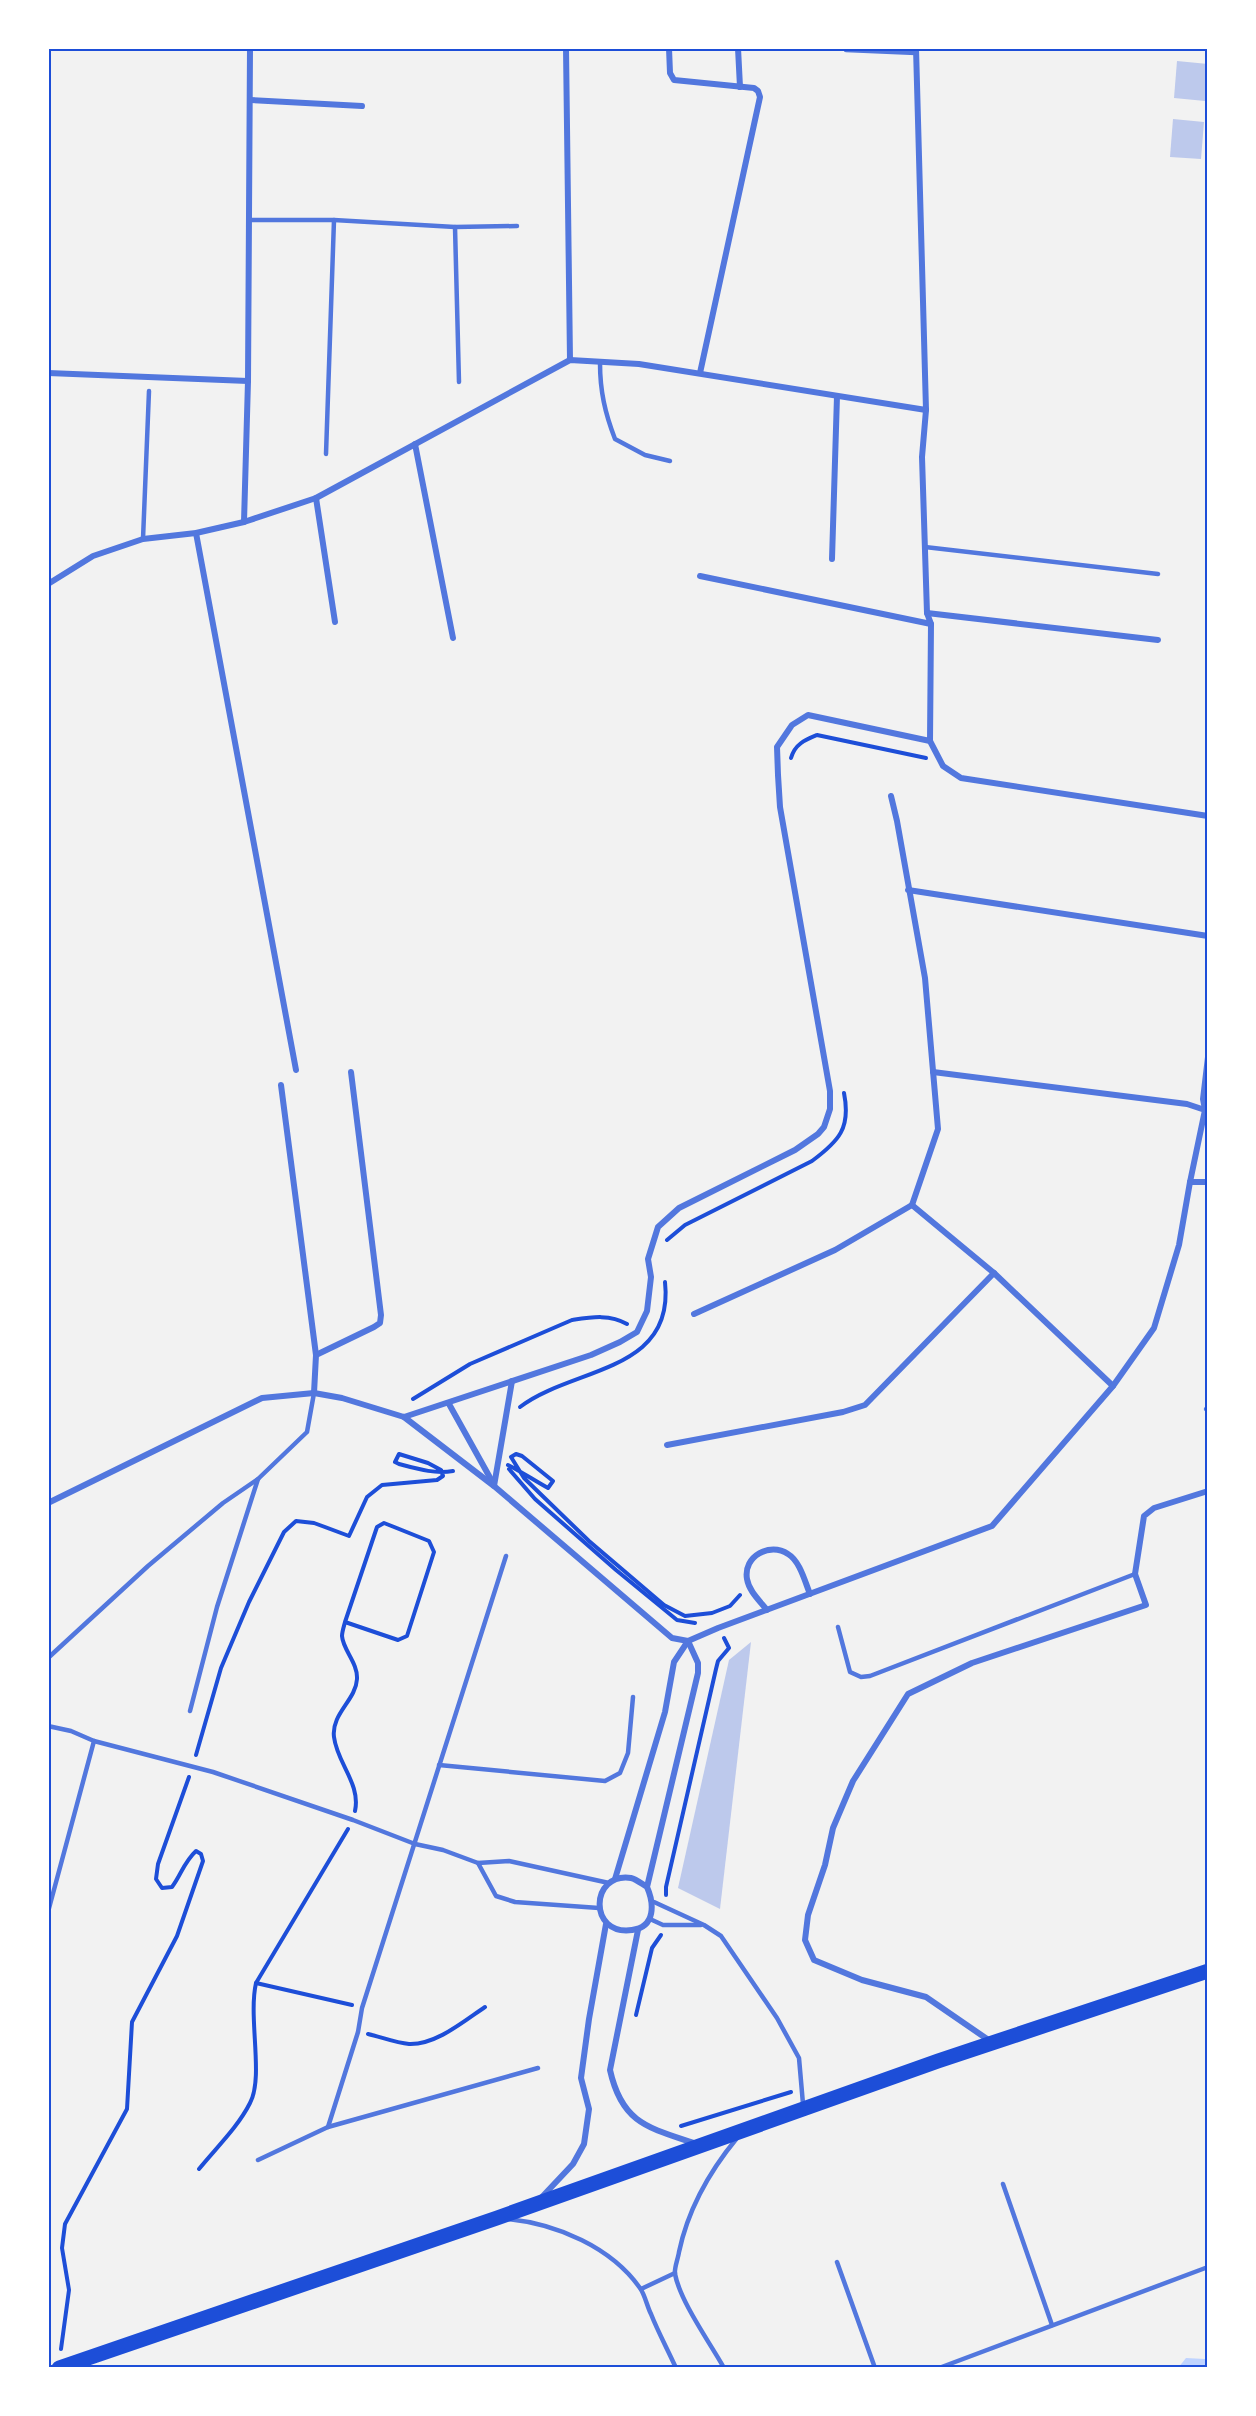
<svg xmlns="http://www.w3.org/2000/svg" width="1256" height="2416" font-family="'Work Sans',sans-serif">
  <rect width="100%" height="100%" fill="#f2f2f2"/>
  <polygon fill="#bfd3fe" points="1186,2358 1205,2359 1207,2368 1178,2368"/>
  <g fill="#bdc9ec">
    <polygon points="1177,61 1208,64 1205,101 1174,98"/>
    <polygon points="1173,119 1204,122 1201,159 1170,157"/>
    <polygon points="751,1642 720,1909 678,1888 729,1660"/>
  </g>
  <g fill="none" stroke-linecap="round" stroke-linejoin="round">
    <g stroke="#1d4ed8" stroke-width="4">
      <path d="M791,758C795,744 805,740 817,735L926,758"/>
      <path d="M667,1240L685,1225L812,1161C839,1141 851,1128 844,1093"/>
      <path d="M413,1399L470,1364L572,1320C592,1317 610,1314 627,1324"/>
      <path d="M520,1407C572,1367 675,1373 665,1282"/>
      <path d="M508,1465C522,1472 535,1481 548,1488L553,1481L522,1456L516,1454L511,1457L524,1478L589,1541L664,1605L685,1616L712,1613L730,1606L740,1595"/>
      <polyline points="509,1469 535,1499 616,1570 677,1620 695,1623"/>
      <path d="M345,1622L398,1640L407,1636L434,1552L429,1541L384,1523L377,1527L345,1622C344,1626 342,1632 342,1636C343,1650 358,1663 357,1679C356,1700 331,1714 334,1737C337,1763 361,1784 355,1811"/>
      <path d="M196,1755L221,1668L249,1602L284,1532L296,1521L314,1523L349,1536L367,1497L382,1485L437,1480L443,1476L441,1470L428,1463L399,1454L395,1462L399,1464C418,1469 434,1474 453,1471"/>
      <polyline points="666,1895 666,1887 716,1669 718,1661 729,1648 724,1638"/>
      <polyline points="256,1983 352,2005"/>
      <polyline points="636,2015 652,1948 661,1935"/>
      <path d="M368,2034C381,2037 396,2043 409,2044C436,2045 464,2021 485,2007"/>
      <polyline points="681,2126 791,2092"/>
      <path d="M199,2169C216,2148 238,2127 250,2103C264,2077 248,2018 256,1983L348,1829"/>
      <path d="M61,2349L69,2290L62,2248L65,2224L127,2109L132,2022L177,1936L203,1861L201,1854L196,1851C184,1862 181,1875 172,1887L162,1888L156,1879L158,1864L189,1777"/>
    </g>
    <g stroke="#5277de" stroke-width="4.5">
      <polyline points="846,50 916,53"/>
      <polyline points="249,220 334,220 455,227 517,226"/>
      <polyline points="455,227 459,382"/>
      <path d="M600,363C600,391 605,413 615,439L645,455L670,461"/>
      <polyline points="326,454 334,220"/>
      <polyline points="143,539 149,391"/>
      <polyline points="925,547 1158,574"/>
      <polyline points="838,1627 850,1672 861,1677 870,1676 1135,1574"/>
      <polyline points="48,1658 148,1566 223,1503 258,1479"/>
      <polyline points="190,1711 217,1607 258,1479 307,1432 314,1393"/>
      <polyline points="48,1726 71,1731 94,1741 213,1772 353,1820 415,1844 443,1850 478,1863 509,1861 609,1883"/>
      <polyline points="439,1765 605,1781 620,1773 628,1753 633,1697"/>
      <polyline points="478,1863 496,1896 515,1902 599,1908"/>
      <polyline points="654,1902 704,1925 721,1936 777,2018 799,2058 803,2104"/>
      <polyline points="48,1912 94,1741"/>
      <polyline points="650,1919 663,1925 701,1925"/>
      <polyline points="328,2127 358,2032 362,2008 506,1556"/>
      <polyline points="258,2160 328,2127 538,2068"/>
      <polyline points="1003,2184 1052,2325"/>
      <path d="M508,2219C557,2224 611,2247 640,2288C645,2295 647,2306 651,2314C658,2332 668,2350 676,2368"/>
      <polyline points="837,2262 875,2368"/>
      <polyline points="641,2289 675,2273"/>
      <path d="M724,2368C710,2343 680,2301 675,2274C674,2268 678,2259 679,2252C688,2209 709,2172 737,2138"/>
      <polyline points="939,2368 1208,2267"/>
    </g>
    <g stroke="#5277de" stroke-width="6">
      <polyline points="566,48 570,360"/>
      <polyline points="669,48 670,73 674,80 754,88 758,91 760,97 700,373"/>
      <polyline points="738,48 740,87"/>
      <polyline points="916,48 926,410 922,457 927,613 931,624 930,741 943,766 961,778 1208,816"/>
      <polyline points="250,100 362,106"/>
      <polyline points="48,373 248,381"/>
      <polyline points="415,444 453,638"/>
      <polyline points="316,498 335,622"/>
      <polyline points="244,522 248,381 250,48"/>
      <polyline points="196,533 296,1070"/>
      <polyline points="832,559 837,396"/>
      <polyline points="700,576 931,624"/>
      <polyline points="48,584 93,556 143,539 196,533 244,522 316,498 570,360 639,364 926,410"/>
      <polyline points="927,613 1158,640"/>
      <polyline points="908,890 1208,936"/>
      <polyline points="281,1085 316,1355"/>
      <polyline points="1207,1112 1205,1110 1203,1099 1208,1057"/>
      <polyline points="1190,1182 1208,1182"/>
      <polyline points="912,1205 994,1273 1113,1386"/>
      <polyline points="694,1314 835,1250 912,1205 938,1129 925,978 897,821 891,796"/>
      <polyline points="314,1393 316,1355 374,1327 380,1323 381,1315 351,1072"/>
      <polyline points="449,1404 493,1483"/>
      <polyline points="1207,1409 1208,1410"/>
      <polyline points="404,1417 494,1486 672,1638 688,1641"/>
      <polyline points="667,1445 843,1412 865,1405 994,1273"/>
      <polyline points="494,1486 512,1381"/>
      <polyline points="48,1503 262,1398 314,1393 342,1398 404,1417 591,1355 620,1342 637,1332 647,1311 651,1277 648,1259 658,1227 679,1208 795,1150 818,1134 824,1127 830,1109 830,1091 780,807 778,775 777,747 792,725 808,715 930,741"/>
      <path d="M767,1610C759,1600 749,1591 747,1579C743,1556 770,1542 788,1554C800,1561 805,1582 810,1594"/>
      <polyline points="615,1879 665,1712 674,1662 688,1641 718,1628 992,1526 1113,1386 1154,1328 1179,1245 1190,1182 1205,1110 1187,1104 933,1072"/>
      <path d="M647,1887C642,1884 636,1879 631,1878C590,1872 588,1936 632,1930C656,1927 654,1903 647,1887L698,1673V1663L688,1641"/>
      <path d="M638,1930L610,2070C622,2124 649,2128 697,2144"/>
      <polyline points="990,2041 926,1997 862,1980 814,1960 805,1940 808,1915 825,1865 833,1828 853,1781 908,1694 972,1663 1146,1605 1135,1574 1144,1516 1154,1508 1208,1491"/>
      <polyline points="541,2198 573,2164 584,2144 589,2109 581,2078 589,2019 606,1924"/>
    </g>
    <polyline stroke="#1d4ed8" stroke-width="15" points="59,2368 497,2218 938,2061 1208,1971"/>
  </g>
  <rect width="1256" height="2416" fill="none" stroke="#ffffff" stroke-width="99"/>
  <rect x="50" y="50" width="1156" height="2316" fill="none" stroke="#1d4ed8" stroke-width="2"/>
</svg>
